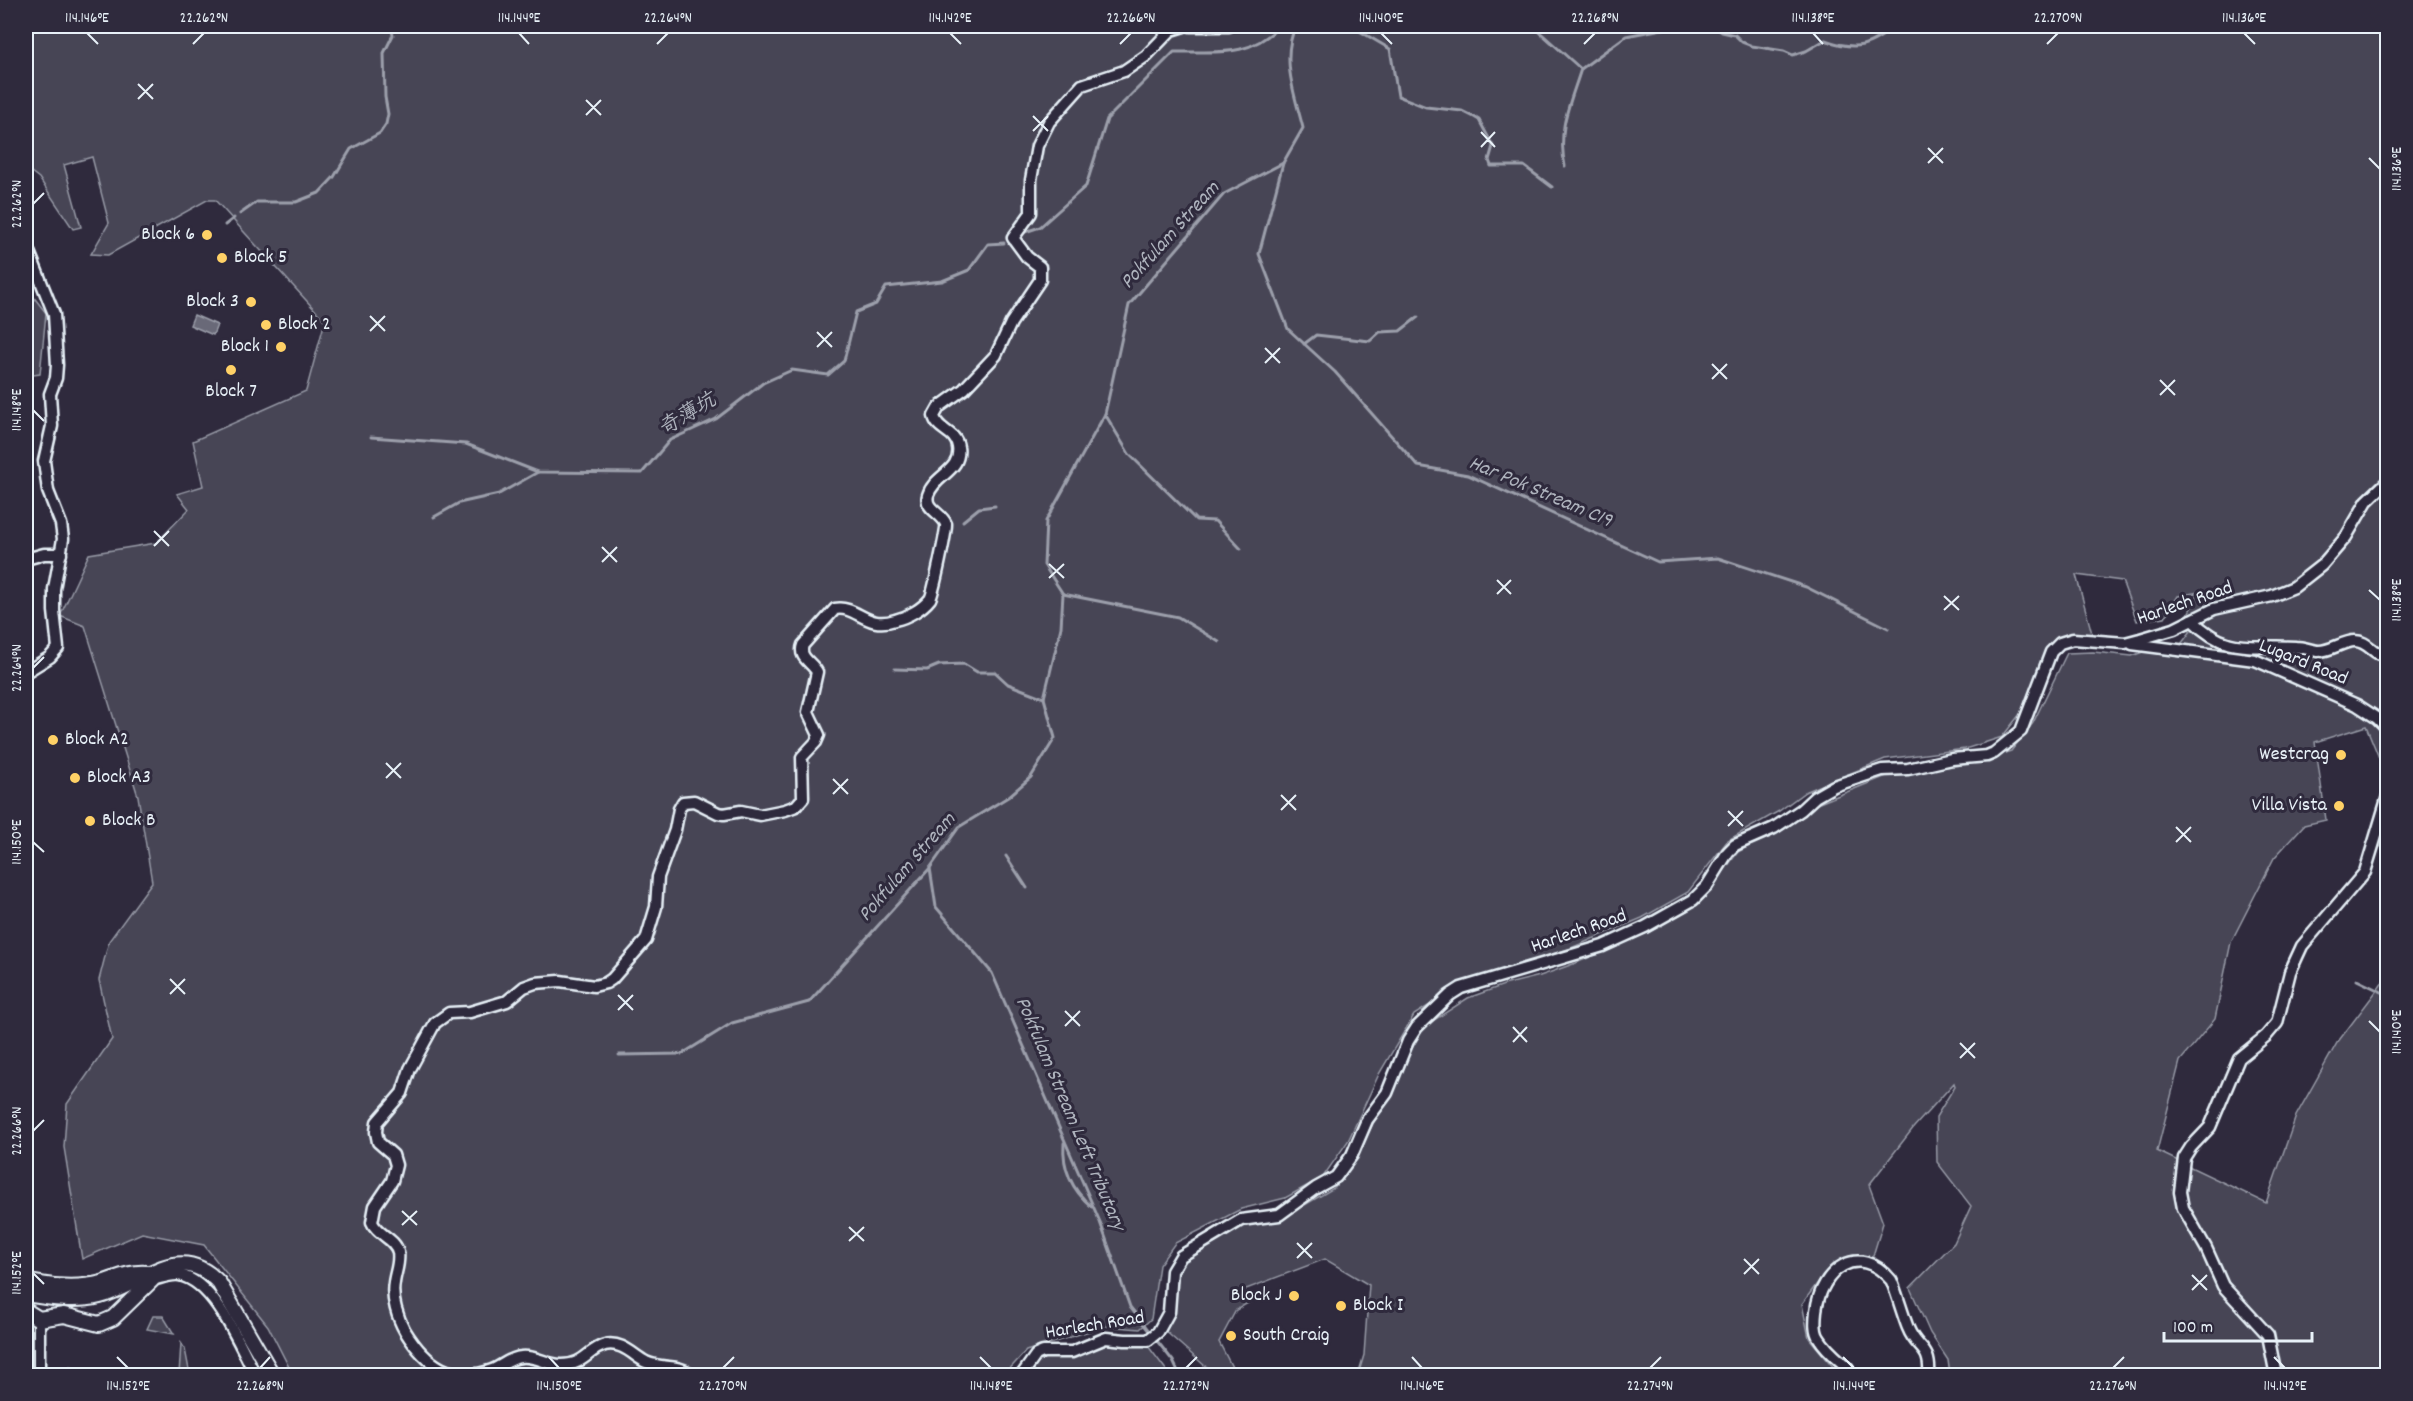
<svg xmlns="http://www.w3.org/2000/svg" width="2413" height="1401" font-family="Dekko,'LXGW WenKai TC',sans-serif">
  <rect width="100%" height="100%" fill="#2f2a3d"/>
  <filter id="ink" filterUnits="userSpaceOnUse"><feTurbulence type="fractalNoise" baseFrequency=".0167" numOctaves="2"/><feDisplacementMap in="SourceGraphic" scale="12" xChannelSelector="R" yChannelSelector="G"/><feConvolveMatrix kernelMatrix="1 2 1 2 8 2 1 2 1" color-interpolation-filters="sRGB"/></filter>
  <g filter="url(#ink)">
    <g fill="#464455" stroke="#979aa6" stroke-width="1.5">
      <polygon points="26,26 2387,26 2387,850 2378,845 2382,806 2382,765 2366,726 2315,742 2326,820 2304,825 2274,858 2231,942 2215,1019 2180,1061 2157,1151 2266,1203 2296,1116 2337,1043 2387,977 2387,1375 1950,1375 1948,1360 1930,1333 1910,1288 1954,1243 1971,1206 1937,1162 1936,1117 1955,1086 1954,1083 1914,1127 1869,1185 1883,1223 1872,1259 1839,1261 1827,1270 1802,1304 1809,1338 1840,1375 1358,1375 1364,1355 1369,1285 1325,1259 1246,1289 1244,1294 1263,1294 1236,1310 1219,1342 1236,1375 1221,1375 1205,1366 1163,1329 1170,1323 1174,1270 1185,1255 1247,1224 1291,1213 1334,1188 1361,1149 1393,1081 1425,1026 1468,998 1504,985 1540,976 1576,963 1649,932 1699,904 1738,852 1787,824 1812,806 1889,775 1968,764 2011,751 2033,723 2067,653 2093,652 2132,656 2151,649 2175,652 2191,631 2183,624 2199,592 2178,596 2165,617 2137,621 2122,581 2076,575 2093,637 2057,638 2020,714 2002,737 1965,749 1885,759 1805,792 1779,811 1728,840 1688,892 1642,918 1571,948 1461,985 1414,1015 1379,1074 1348,1141 1323,1177 1285,1198 1241,1209 1175,1243 1159,1265 1151,1319 1140,1329 1105,1326 1026,1351 1004,1375 293,1375 268,1326 204,1245 142,1233 82,1259 64,1147 67,1104 112,1039 99,980 109,941 152,882 138,796 85,626 60,616 89,554 156,543 189,509 177,494 203,486 193,441 306,391 325,321 215,200 207,200 108,255 91,254 109,223 92,157 64,165 81,227 73,229 39,178 26,168 26,154 31,130 26,126"/>
      <polygon points="26,287 46,313 40,374 26,376"/>
      <polygon points="153,1316 163,1316 174,1334 147,1329"/>
      <polygon points="1106,1337 1145,1342 1170,1375 1019,1376 1032,1361"/>
      <polygon points="181,1343 185,1349 190,1375 179,1375"/>
    </g>
    <g fill="#696978" stroke="#9c9fab" stroke-width="1.5">
      <polygon points="194,315 217,325 213,335 190,325"/>
      <polygon points="68,1367 101,1372 101,1375 67,1375"/>
    </g>
    <g fill="none" stroke-linecap="round" stroke-linejoin="round">
      <g stroke="#9c9fab" stroke-width="3">
        <polyline points="1351,26 1390,49 1398,96 1426,107 1462,111 1474,117 1479,120 1493,146 1489,160 1491,166 1524,166 1552,187"/>
        <polyline points="1533,26 1581,69 1626,36 1678,26"/>
        <path d="M1713,26L1722,32L1735,35L1742,42L1752,46L1784,51L1793,55L1806,51L1825,40C1858,52 1869,46 1896,26"/>
        <polyline points="1283,163 1259,254 1288,329 1335,372 1418,466 1468,475 1658,562 1718,558 1806,587 1888,628"/>
        <path d="M1565,166C1557,129 1570,104 1581,69"/>
        <polyline points="240,214 257,202 296,202 319,193 334,177 351,149 380,133 386,124 388,114 385,97 384,53 393,35 391,26"/>
        <polyline points="225,225 234,218"/>
        <path d="M1025,232L1040,227L1086,186L1107,119L1174,52C1218,51 1246,59 1280,26"/>
        <polyline points="1304,344 1316,335 1370,341 1380,332 1400,331 1418,317"/>
        <polyline points="1105,414 1129,454 1196,520 1215,521 1241,549"/>
        <polyline points="371,437 466,444 538,472 642,473 670,440 716,419 763,383 792,370 828,375 844,361 856,312 876,304 886,287 942,281 969,270 988,244 1004,243"/>
        <polyline points="434,517 459,503 499,494 538,472"/>
        <polyline points="963,521 979,508 995,506"/>
        <polyline points="1063,594 1178,617 1219,642"/>
        <polyline points="895,669 927,670 939,665 964,664 977,672 995,672 1008,684 1044,698"/>
        <polyline points="1006,856 1027,888"/>
        <polyline points="930,868 936,907 992,973 1100,1222 1130,1307 1173,1361 1180,1376"/>
        <polyline points="2357,980 2388,995"/>
        <path d="M619,1055L682,1054L732,1023L809,1002L930,868L959,827L1008,797L1031,777L1055,738L1044,698L1061,627L1063,594L1044,565L1046,521L1105,414L1129,305L1224,194L1283,163L1303,128C1295,96 1280,57 1296,26"/>
        <path d="M1064,1143C1062,1169 1072,1190 1092,1207"/>
      </g>
      <defs>
        <g id="street">
          <polyline points="1190,26 1229,26"/>
          <polyline points="26,244 54,314 57,365 56,378 50,394 52,426 44,461 48,491 61,524 63,539 54,589 54,611 58,648 50,657 26,672"/>
          <polyline points="26,559 44,554 61,554"/>
          <path d="M2192,620C2228,656 2252,644 2296,647C2304,647 2312,651 2319,651C2331,651 2343,641 2355,641C2369,641 2373,656 2388,656"/>
          <polyline points="2132,644 2255,660 2357,705 2377,718 2388,729"/>
          <path d="M152,1280C161,1278 170,1274 179,1275C215,1282 240,1346 256,1376"/>
          <polyline points="39,1376 39,1319"/>
          <path d="M694,1376C678,1363 663,1370 646,1362C634,1356 622,1341 605,1345C587,1350 585,1365 561,1365C547,1365 535,1355 521,1357C510,1358 502,1366 492,1370C452,1384 426,1365 405,1331C398,1319 391,1298 394,1283C395,1273 400,1263 398,1252C395,1238 377,1235 372,1222L375,1206L392,1181L396,1165L393,1155L378,1142L376,1132L377,1122L402,1093L410,1069L435,1023L449,1013L470,1012L507,1001L524,987L535,983L560,981L594,986L606,983L612,979L646,940L656,907L658,877L675,830L679,809L683,802L694,801L718,813L724,814L741,811L760,815L785,810L796,806L803,798L802,757L816,742L819,735L808,712L817,672C812,662 798,658 803,645L835,609C857,605 866,630 895,620C908,617 922,609 930,599C933,595 947,529 946,524C942,513 924,509 928,495C934,475 962,471 958,447C956,431 937,431 934,416L939,407L964,389L996,355L1011,323L1040,280V267L1027,257L1013,238L1031,213V180L1037,146L1049,122L1082,85L1124,71L1146,56L1171,30L1184,26"/>
          <polyline points="1021,1376 1036,1355 1043,1352 1072,1352 1106,1338 1125,1340 1148,1340 1158,1332 1169,1312 1172,1271 1181,1256 1241,1220 1279,1215 1316,1188 1336,1177 1352,1155 1367,1120 1387,1093 1408,1041 1417,1027 1450,995 1461,988 1603,946 1645,927 1693,900 1707,886 1728,852 1735,845 1774,828 1801,810 1815,797 1834,786 1882,770 1908,769 1952,759 1987,756 1994,753 2021,731 2051,652 2060,643 2073,639 2125,643 2140,639 2174,629 2214,609 2272,596 2294,587 2322,565 2346,537 2367,501 2388,481"/>
          <path d="M1848,1376V1368C1838,1359 1826,1350 1819,1338C1814,1331 1815,1320 1816,1311C1821,1270 1858,1241 1891,1280C1894,1284 1904,1319 1908,1328C1917,1351 1931,1345 1929,1376"/>
          <polyline points="2276,1376 2268,1335 2223,1286 2206,1248 2183,1208 2180,1192 2184,1158 2191,1147 2210,1127 2239,1058 2266,1036 2277,1023 2290,972 2302,946 2365,872 2388,796"/>
        </g>
        <g id="secondary">
          <path d="M26,1281C49,1287 78,1289 102,1283C117,1278 131,1271 148,1273L152,1280L113,1318L99,1324L64,1315L39,1319L26,1311"/>
          <path d="M26,1294C50,1298 76,1302 100,1296C142,1285 178,1239 219,1283L273,1376"/>
        </g>
      </defs>
      <use href="#street" stroke="#e8f1f8" stroke-width="15"/>
      <use href="#secondary" stroke="#e8f1f8" stroke-width="18"/>
      <use href="#street" stroke="#2f2a3d" stroke-width="10"/>
      <use href="#secondary" stroke="#2f2a3d" stroke-width="14"/>
    </g>
  </g>
  <path fill="none" stroke="#e8f1f8" stroke-width="2" d="M87,33L98,44M519,33L529,44M950,33L961,44M1381,33L1392,44M1813,33L1823,44M2244,33L2255,44M193,44L204,33M657,44L668,33M1120,44L1131,33M1584,44L1595,33M2047,44L2058,33M138,84L153,99M138,99L153,84M586,100L601,115M586,115L601,100M1033,116L1048,131M1033,131L1048,116M1481,132L1495,147M1481,147L1495,132M1928,148L1943,163M2369,158L2380,169M1928,163L1943,148M33,204L44,193M370,316L385,331M370,331L385,316M817,332L832,347M817,347L832,332M1265,348L1280,363M1265,363L1280,348M1712,364L1727,379M1712,379L1727,364M2160,380L2175,395M2160,395L2175,380M33,410L44,421M154,531L169,546M154,546L169,531M602,547L617,562M602,562L617,547M1049,564L1064,578M1049,578L1064,564M1497,580L1511,594M2369,590L2380,600M1497,594L1511,580M1944,596L1959,610M1944,610L1959,596M33,668L44,657M386,763L401,778M386,778L401,763M833,779L848,794M833,794L848,779M1281,795L1296,810M1281,810L1296,795M1728,811L1743,826M1728,826L1743,811M2176,827L2191,842M33,842L44,852M2176,842L2191,827M170,979L185,994M170,994L185,979M618,995L633,1010M618,1010L633,995M1065,1011L1080,1026M2369,1021L2380,1032M1065,1026L1080,1011M1513,1027L1527,1042M1513,1042L1527,1027M1960,1043L1975,1058M1960,1058L1975,1043M33,1131L44,1120M402,1211L417,1225M402,1225L417,1211M849,1227L864,1241M849,1241L864,1227M1297,1243L1312,1258M1297,1258L1312,1243M1744,1259L1759,1274M33,1273L44,1284M1744,1274L1759,1259M2192,1275L2207,1290M2192,1290L2207,1275M117,1357L128,1368M549,1357L559,1368M980,1357L991,1368M1412,1357L1422,1368M1843,1357L1854,1368M2274,1357L2285,1368M260,1368L270,1357M723,1368L734,1357M1186,1368L1197,1357M1650,1368L1661,1357M2113,1368L2124,1357"/>
  <g fill="#ffd166" stroke="#2f2a3d" stroke-width="2">
    <circle cx="207" cy="235" r="6"/>
    <circle cx="222" cy="258" r="6"/>
    <circle cx="251" cy="302" r="6"/>
    <circle cx="266" cy="325" r="6"/>
    <circle cx="281" cy="347" r="6"/>
    <circle cx="231" cy="370" r="6"/>
    <circle cx="53" cy="740" r="6"/>
    <circle cx="2341" cy="755" r="6"/>
    <circle cx="75" cy="778" r="6"/>
    <circle cx="2339" cy="806" r="6"/>
    <circle cx="90" cy="821" r="6"/>
    <circle cx="1294" cy="1296" r="6"/>
    <circle cx="1341" cy="1306" r="6"/>
    <circle cx="1231" cy="1336" r="6"/>
  </g>
  <g text-anchor="middle" dominant-baseline="central" stroke-width="6" stroke-linejoin="round" paint-order="stroke">
    <g font-size="20" fill="#e8f1f8" stroke="#2f2a3d" text-anchor="start">
      <text x="195" y="235" text-anchor="end">Block 6</text>
      <text x="234" y="258">Block 5</text>
      <text x="239" y="302" text-anchor="end">Block 3</text>
      <text x="278" y="325">Block 2</text>
      <text x="269" y="347" text-anchor="end">Block 1</text>
      <text x="231" y="392" text-anchor="middle">Block 7</text>
      <text x="65" y="740">Block A2</text>
      <text x="2329" y="755" text-anchor="end">Westcrag</text>
      <text x="87" y="778">Block A3</text>
      <text x="2327" y="806" text-anchor="end">Villa Vista</text>
      <text x="102" y="821">Block B</text>
      <text x="1282" y="1296" text-anchor="end">Block J</text>
      <text x="1353" y="1306">Block I</text>
      <text x="1243" y="1336">South Craig</text>
    </g>
    <g font-size="20" fill="#e8f1f8" stroke="#2f2a3d">
      <text transform="translate(2185 604) rotate(-19)">Harlech Road</text>
      <text transform="translate(2303 663) rotate(22)">Lugard Road</text>
      <text transform="translate(1579 932) rotate(-19)">Harlech Road</text>
      <text transform="translate(1095 1326) rotate(-9)">Harlech Road</text>
    </g>
    <g font-size="21" font-style="italic" fill="#afb4be" stroke="#2f2a3d">
      <text transform="translate(1171 236) rotate(-48)">Pokfulam Stream</text>
      <text transform="translate(688 416) rotate(-31)">奇薄坑</text>
      <text transform="translate(1540 493) rotate(23)">Har Pok Stream C19</text>
      <text transform="translate(908 868) rotate(-49)">Pokfulam Stream</text>
      <text transform="translate(1069 1114) rotate(67)">Pokfulam Stream Left Tributary</text>
    </g>
  </g>
  <rect width="2413" height="1401" fill="none" stroke="#2f2a3d" stroke-width="66"/>
  <path d="M2164 1332v9h148v-9" fill="none" stroke="#e8f1f8" stroke-width="3"/>
  <text x="2173" y="1332" font-size="18" fill="#e8f1f8" stroke="#2f2a3d" stroke-width="4.5" paint-order="stroke">100 m</text>
  <rect x="33" y="33" width="2347" height="1335" fill="none" stroke="#e8f1f8" stroke-width="2"/>
  <g font-size="15" text-anchor="middle" fill="#e8f1f8">
    <text x="87" y="22">114.146°E</text>
    <text x="204" y="22">22.262°N</text>
    <text x="519" y="22">114.144°E</text>
    <text x="668" y="22">22.264°N</text>
    <text x="950" y="22">114.142°E</text>
    <text x="1131" y="22">22.266°N</text>
    <text x="1381" y="22">114.140°E</text>
    <text x="1595" y="22">22.268°N</text>
    <text x="1813" y="22">114.138°E</text>
    <text x="2058" y="22">22.270°N</text>
    <text x="2244" y="22">114.136°E</text>
    <text transform="translate(2396 169) rotate(-90)" y="5">114.136°E</text>
    <text transform="translate(16 204) rotate(-90)" y="5">22.262°N</text>
    <text transform="translate(16 410) rotate(-90)" y="5">114.148°E</text>
    <text transform="translate(2396 600) rotate(-90)" y="5">114.138°E</text>
    <text transform="translate(16 668) rotate(-90)" y="5">22.264°N</text>
    <text transform="translate(16 842) rotate(-90)" y="5">114.150°E</text>
    <text transform="translate(2396 1032) rotate(-90)" y="5">114.140°E</text>
    <text transform="translate(16 1131) rotate(-90)" y="5">22.266°N</text>
    <text transform="translate(16 1273) rotate(-90)" y="5">114.152°E</text>
    <text x="128" y="1390">114.152°E</text>
    <text x="260" y="1390">22.268°N</text>
    <text x="559" y="1390">114.150°E</text>
    <text x="723" y="1390">22.270°N</text>
    <text x="991" y="1390">114.148°E</text>
    <text x="1186" y="1390">22.272°N</text>
    <text x="1422" y="1390">114.146°E</text>
    <text x="1650" y="1390">22.274°N</text>
    <text x="1854" y="1390">114.144°E</text>
    <text x="2113" y="1390">22.276°N</text>
    <text x="2285" y="1390">114.142°E</text>
  </g>
</svg>
